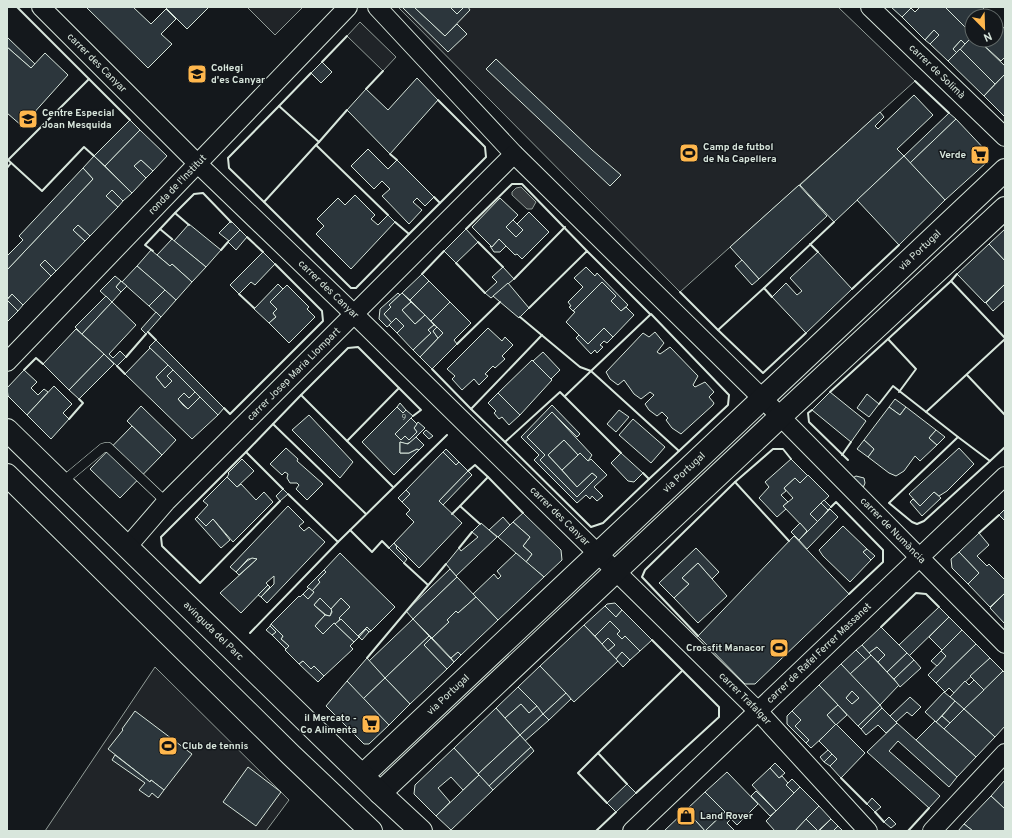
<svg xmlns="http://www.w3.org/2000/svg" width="1012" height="838" font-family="Overpass,sans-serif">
  <rect width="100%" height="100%" fill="#14181c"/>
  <g fill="#202428" stroke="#939e99">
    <polygon points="247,7 303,7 275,35"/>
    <polygon points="398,7 838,7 915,81 680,292"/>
    <polygon points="360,22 396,57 383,71 347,36"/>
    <polygon points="155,667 289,800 266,831 45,831"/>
  </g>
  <polygon fill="#363b3e" stroke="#939e99" points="521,187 536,202 532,209 527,209 512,195 512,192 516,188"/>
  <g fill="#2c363c" stroke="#d8e6dc" fill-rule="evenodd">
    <polygon points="86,7 133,7 151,24 166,9 176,19 161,34 172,44 148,68"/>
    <polygon points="165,7 209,7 187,29"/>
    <polygon points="402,7 414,7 445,36 457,24 467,34 448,52"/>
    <polygon points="414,7 450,7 457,14 464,7 468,7 470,10 445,36"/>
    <polygon points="450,7 464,7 457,14"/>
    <polygon points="891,7 909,7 911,8 902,17"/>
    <polygon points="920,7 945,7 972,34 972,37 965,44 961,40 953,49 957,53 948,61 930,44 939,35 934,30 925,40 902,17 911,8 915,12"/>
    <polygon points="945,7 982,7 991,16 972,16 972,34"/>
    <polygon points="996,21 1005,29 1005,57 1001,61 978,40 996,40"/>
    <polygon points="934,30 939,35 930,44 925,40"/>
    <polygon points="7,37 35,64 31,68 7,47"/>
    <polygon points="972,37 972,40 978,40 1005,66 1005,74 995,84 960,49"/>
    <polygon points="961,40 965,44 957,53 953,49"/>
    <polygon points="7,47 31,68 45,53 68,75 22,126 7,113"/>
    <polygon points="960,49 995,84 984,96 948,61"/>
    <polygon points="496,59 592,150 621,175 610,186 486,69"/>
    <polygon points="322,62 332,72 321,83 311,73"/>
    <polygon points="1005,74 1005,117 984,96"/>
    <polygon points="417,78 438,100 390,154 347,110 366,89 388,110"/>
    <polygon points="914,95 933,115 897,149 904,156 834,222 800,185 880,112 884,117 875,126 878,129"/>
    <polygon points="949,113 956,119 910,163 904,156"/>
    <polygon points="956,119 988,153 987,162 945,200 910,163"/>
    <polygon points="130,120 140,130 105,166 94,156"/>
    <polygon points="140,130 167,156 153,171 141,160 134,166 146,178 132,193 105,166"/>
    <polygon points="368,149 388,169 397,160 434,197 425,206 417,198 413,202 422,210 409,224 382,196 390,189 382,181 374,189 351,166"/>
    <polygon points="94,156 132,193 123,201 112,190 106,196 118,207 90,236 78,225 73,230 85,241 56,271 45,260 40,265 51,276 23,305 12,294 7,299 7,270 93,179 83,168"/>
    <polygon points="904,156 945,200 899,245 857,200"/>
    <polygon points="141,160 153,171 146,178 134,166"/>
    <polygon points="83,168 93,179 7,270 7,256 23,240 19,236"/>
    <polygon points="799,185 827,216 759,279 730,247"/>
    <polygon points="112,190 123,201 118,207 106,196"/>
    <polygon points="355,195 375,215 371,219 378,225 388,215 395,222 351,269 316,234 324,226 317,219 338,198 345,205"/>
    <polygon points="500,198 518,215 506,227 516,237 523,230 517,224 529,212 549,232 522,259 517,254 515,255 499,239 492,247 472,227"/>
    <polygon points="513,220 523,230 516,237 506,227"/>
    <polygon points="231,221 240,230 229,241 219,233"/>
    <polygon points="189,224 221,250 206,267 174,241"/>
    <polygon points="78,225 90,236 85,241 73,230"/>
    <polygon points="466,229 478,242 456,263 444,251"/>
    <polygon points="1005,229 1005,261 989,244"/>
    <polygon points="240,230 247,237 236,250 228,242"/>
    <polygon points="172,239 206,267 192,282 172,264 170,266 157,255"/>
    <polygon points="499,239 506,246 500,252 494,252 490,246 492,247"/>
    <polygon points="989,244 1005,261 1005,284 985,303 957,274"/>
    <polygon points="151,250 170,266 172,264 192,282 176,300 137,266"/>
    <polygon points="263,252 275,264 255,285 251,282 239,294 230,285"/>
    <polygon points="818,252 852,289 806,333 772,297 786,283 797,295 802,291 790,278"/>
    <polygon points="45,260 56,271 51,276 40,265"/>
    <polygon points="742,260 759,279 752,285 735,266"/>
    <polygon points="137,266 165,290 149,306 122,282"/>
    <polygon points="503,267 514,279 491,298 485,293 497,282 492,277"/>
    <polygon points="586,267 595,276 597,273 628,305 621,311 611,301 616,296 602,282 573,311 569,307 571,306 568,302 583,287 574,278"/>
    <polygon points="422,274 429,281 410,300 402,293"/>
    <polygon points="115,276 121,281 116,287 121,292 112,302 100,291"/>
    <polygon points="121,281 127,286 121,292 116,287"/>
    <polygon points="429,281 450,302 431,321 410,300"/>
    <polygon points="602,282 616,296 611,301 621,311 626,307 634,315 613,337 604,328 588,344 566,322 575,312 573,311"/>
    <polygon points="508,283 529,308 519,318 493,296"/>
    <polygon points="278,284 283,289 270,302 277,309 273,313 276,317 269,323 254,309"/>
    <polygon points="1005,284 1005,300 993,311 986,303"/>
    <polygon points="287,285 309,307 307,309 315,317 289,343 269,323 276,317 273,313 277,309 270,302"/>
    <polygon points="165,290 176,300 161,317 149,306"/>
    <polygon points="398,293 400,295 389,305 391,307 384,314 392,323 387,327 379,319 380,309"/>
    <polygon points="402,293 411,302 402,310 415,324 425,315 434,325 428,330 431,333 413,350 397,333 404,326 396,318 392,323 384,314 391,307 389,305"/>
    <polygon points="12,294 23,305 18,311 7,300"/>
    <polygon points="106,296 112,302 82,334 75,327"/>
    <polygon points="7,300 18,311 7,322"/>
    <polygon points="112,302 136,325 109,354 113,358 120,351 126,357 117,366 82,334"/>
    <polygon points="411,302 425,315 415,324 402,310"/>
    <polygon points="450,302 471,323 454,340 457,344 432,369 420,357 443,333 431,321"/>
    <polygon points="156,312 161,317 146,334 141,329"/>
    <polygon points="396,318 404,326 397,333 389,325"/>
    <polygon points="434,325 437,327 433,331 438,338 420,357 413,350 431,333 428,330"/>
    <polygon points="437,327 443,333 438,338 433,331"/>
    <polygon points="488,328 502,341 505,337 513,345 502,356 505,359 495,368 493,366 485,374 488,376 479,385 474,379 462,390 452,379 455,376 447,369"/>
    <polygon points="604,328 613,337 607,343 604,341 600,345 603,347 597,353 595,350 591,354 576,338 579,335 588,344"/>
    <polygon points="76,329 104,354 69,390 43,364"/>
    <polygon points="655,332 664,343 657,352 660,354 663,352 670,347 698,376 693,385 695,387 705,382 714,392 709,397 714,403 713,405 681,434 672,428 666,420 668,418 662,412 657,416 649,410 645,404 654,395 650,392 641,399 634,394 624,380 618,385 610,379 606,372 643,333 649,337"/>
    <polygon points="156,340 224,408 218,415 149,347"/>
    <polygon points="150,348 168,365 156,377 165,388 172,381 167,376 173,370 195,392 189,398 184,393 178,399 183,405 188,409 200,397 218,415 192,439 125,374"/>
    <polygon points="543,352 560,370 551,379 533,361"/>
    <polygon points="104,354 114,364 79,399 69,390"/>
    <polygon points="532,360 552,380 520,415 498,393"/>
    <polygon points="168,365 173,370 167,376 172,381 165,388 156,377"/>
    <polygon points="24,370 37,382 31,388 38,395 44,389 48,392 27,415 8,396 7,388"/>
    <polygon points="54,386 72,404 63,413 69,419 51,439 27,415"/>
    <polygon points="195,392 200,397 188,409 178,399 184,393 189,398"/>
    <polygon points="830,392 866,421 851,442 812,410"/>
    <polygon points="498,393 520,415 509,425 502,417 499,419 494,413 496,411 488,403"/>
    <polygon points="867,394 879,404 869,417 857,408"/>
    <polygon points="895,399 906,407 900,415 889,407"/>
    <polygon points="400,403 406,410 403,413 397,407"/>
    <polygon points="552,405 580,434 577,437 552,412 527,437 545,455 540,460 577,497 597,477 592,473 577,487 562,470 580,453 588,461 591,459 607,475 594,487 603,496 597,501 592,496 590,499 586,495 577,503 534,460 539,455 521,437"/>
    <polygon points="141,406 176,440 162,455 127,421"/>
    <polygon points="397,407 403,413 406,410 413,416 395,434 401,440 405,436 409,440 417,432 414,428 418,422 425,428 411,442 406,444 400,442 400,453 409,453 417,449 419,450 394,475 362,442"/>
    <polygon points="889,407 900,415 906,407 936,430 929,438 937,445 920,461 915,456 904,471 896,476 889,473 868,457 874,449 864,440"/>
    <polygon points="619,410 629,417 616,432 607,424"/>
    <polygon points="552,412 592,455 588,461 580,453 578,455 564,440 548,455 577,487 592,473 597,477 577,497 540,460 545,455 527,437"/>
    <polygon points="309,415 353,462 340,478 292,430"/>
    <polygon points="411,418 417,424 414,428 417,432 409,440 405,436 401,440 395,434"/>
    <polygon points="633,419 665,447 651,463 619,435"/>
    <polygon points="132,426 162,455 120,498 90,469"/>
    <polygon points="426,430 433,436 429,439 423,433"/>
    <polygon points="936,430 945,437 937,445 929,438"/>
    <polygon points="416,437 424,445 419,450 417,449 409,453 400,453 400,442 408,444"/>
    <polygon points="564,440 578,455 562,470 548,455"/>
    <polygon points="864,440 874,449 868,457 857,449"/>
    <polygon points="286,448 298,459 297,461 323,484 307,500 296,489 299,485 297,483 290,483 287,478 288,474 285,472 282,475 270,464"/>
    <polygon points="959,448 974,464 947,491 939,496 934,492 920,506 909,494"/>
    <polygon points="446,449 459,462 456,465 443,452"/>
    <polygon points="443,452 456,465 459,462 468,471 439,501 462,523 419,568 394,543 414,522 406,514 410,510 402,502 410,494 406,490"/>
    <polygon points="621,453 643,473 634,482 628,481 611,463"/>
    <polygon points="242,459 254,471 237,487 227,477 229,474 228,473"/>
    <polygon points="791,459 808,476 800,483 795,478 784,488 786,491 781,495 788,502 783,506 786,509 777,517 759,498 769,487 765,482"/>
    <polygon points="468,471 472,475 443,505 439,501"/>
    <polygon points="808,475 829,496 810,514 818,522 808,532 783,506 793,498 784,488 795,478 800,483"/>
    <polygon points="856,476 864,478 865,483 863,488 851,479"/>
    <polygon points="227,477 237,487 241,484 256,500 264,492 273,502 233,542 213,519 206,526 197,517 208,505 203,501"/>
    <polygon points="283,489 288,494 280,501 276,496"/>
    <polygon points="406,490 410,494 402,502 398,498"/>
    <polygon points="934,492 941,498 922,516 910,502 913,499 920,506"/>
    <polygon points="824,500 831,507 828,510 821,503"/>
    <polygon points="821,503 828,510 818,522 810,514"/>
    <polygon points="288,506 304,522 299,526 304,531 309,527 325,542 267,603 261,597 274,584 274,576 266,583 268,585 241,613 220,593 257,559 248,559 236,572 230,567"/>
    <polygon points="830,509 838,517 807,549 799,540"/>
    <polygon points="1005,509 1005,521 999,515"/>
    <polygon points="523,513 561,550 562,560 544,577 526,562 532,554 523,546 530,537 513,522"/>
    <polygon points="197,517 206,526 213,519 230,540 221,548 195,519"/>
    <polygon points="503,517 510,525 498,537 489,530"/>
    <polygon points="513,522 530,537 523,546 532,554 526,562 498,537"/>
    <polygon points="481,523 497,537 456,576 446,564 459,548 461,551 478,537 472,532"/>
    <polygon points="800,523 807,531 799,540 791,532"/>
    <polygon points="843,526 867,549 863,552 871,560 850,582 823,556 819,550"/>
    <polygon points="979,533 989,545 977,556 987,566 989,564 1005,580 1005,593 990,607 968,584 979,573 959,552"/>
    <polygon points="794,536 849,594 755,684 745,684 698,636"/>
    <polygon points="394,543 397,547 396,548 407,559 404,563 389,548"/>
    <polygon points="696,548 719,572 712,579 698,563 682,578 689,584 674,598 659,583"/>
    <polygon points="867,549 875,556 871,560 863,552"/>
    <polygon points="959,552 979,573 968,584 952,568 951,559"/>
    <polygon points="340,553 395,607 371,631 367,627 358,636 339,618 350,607 341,598 331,609 320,598 314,605 325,615 315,626 323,634 334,623 354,642 350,646 353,649 324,676 314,666 311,669 303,661 299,664 285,650 289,646 281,639 283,636 271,624 299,596 300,597 303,594 308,599 314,592 312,591 320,582 318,580 326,572 324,570"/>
    <polygon points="516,553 544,577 498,620 473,594 494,574 498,579 501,576 497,571"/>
    <polygon points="252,558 257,559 239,575 236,572 247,561"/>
    <polygon points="698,563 727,596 698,623 674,598 689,584 682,578"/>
    <polygon points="450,569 457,577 413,619 406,611"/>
    <polygon points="324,570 326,572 318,580 320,582 312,591 307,587"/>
    <polygon points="457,577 476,597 458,613 456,611 447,620 449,622 432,638 413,619"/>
    <polygon points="268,585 270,587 261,597 258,595"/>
    <polygon points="309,588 314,592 308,599 303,594"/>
    <polygon points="1005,593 1005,624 990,608"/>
    <polygon points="476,597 498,620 461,655 458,652 451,658 432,638 449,622 447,620 456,611 458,613"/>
    <polygon points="320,598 332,610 330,616 326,615 314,605"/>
    <polygon points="341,598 350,607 339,618 340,619 336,624 334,623 323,634 315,626 325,615 330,616 332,612 331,609"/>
    <polygon points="615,603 622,610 616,617 605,606 607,604"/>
    <polygon points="605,606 616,617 622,610 652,640 640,651 625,636 622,639 617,634 620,631 610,621 595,636 584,625"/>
    <polygon points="939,607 949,617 909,656 899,645"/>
    <polygon points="949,617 962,630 942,650 929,637"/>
    <polygon points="341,619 359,637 354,642 335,624"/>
    <polygon points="413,619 429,636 385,678 369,661"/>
    <polygon points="610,621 620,631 617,634 622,639 625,636 640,651 630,660 622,652 616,659 608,651 615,645 608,638 602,644 595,636"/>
    <polygon points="271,624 283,636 281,639 289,646 286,649 272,635 276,632 270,626"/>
    <polygon points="584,625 618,661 574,702 540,666"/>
    <polygon points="270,626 276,632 272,635 266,630"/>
    <polygon points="367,627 371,631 369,632 366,629 359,637 358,636"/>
    <polygon points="881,627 907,653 887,672 878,662 885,655 877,647 869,653 862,645"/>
    <polygon points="366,629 369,632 362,640 359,637"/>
    <polygon points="962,630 976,644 936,683 928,675 946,656 941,651"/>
    <polygon points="429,636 431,638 424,645 447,669 410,704 385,678"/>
    <polygon points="431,638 454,662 447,669 424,645"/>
    <polygon points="608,638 615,645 608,651 602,644"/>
    <polygon points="976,644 990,658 954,693 949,688 945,692 936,683"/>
    <polygon points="862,645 871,655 866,660 856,650"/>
    <polygon points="877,647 885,655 878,662 869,653"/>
    <polygon points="856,650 866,660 850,674 841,664"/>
    <polygon points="941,651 946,656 937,666 931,661"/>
    <polygon points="458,652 461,655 454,662 451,658"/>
    <polygon points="622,652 630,660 623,667 616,659"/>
    <polygon points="907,653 914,660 894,679 887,672"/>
    <polygon points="871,655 899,685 880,705 850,674"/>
    <polygon points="367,658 385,678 363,699 347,681"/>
    <polygon points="990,658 1003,671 984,690 970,676"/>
    <polygon points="914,660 921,668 900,687 894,679"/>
    <polygon points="303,661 311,669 314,666 324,676 318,682 299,664"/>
    <path d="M841,664L880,705L858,726L819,685ZM852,691L859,698L852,704L846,698Z"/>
    <polygon points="540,666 566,693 543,714 518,687"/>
    <polygon points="1003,671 1005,673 1005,726 995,737 964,709"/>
    <polygon points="385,678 410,704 389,725 363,699"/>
    <polygon points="974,680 984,690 964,709 950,697 965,681 969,685"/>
    <polygon points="347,681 389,725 369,744 364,744 326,706"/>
    <polygon points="819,685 838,705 827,715 836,725 811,748 806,743 809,740 795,726 801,720 792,711"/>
    <polygon points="518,687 537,706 529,713 521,704 505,718 496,708"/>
    <polygon points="852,691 859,698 852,704 846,698"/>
    <polygon points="944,692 955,701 936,722 925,712"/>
    <polygon points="566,693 571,699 549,720 543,714"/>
    <polygon points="910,697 921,707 912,716 907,712 896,722 890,716"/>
    <polygon points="955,701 964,709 950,723 942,716"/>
    <polygon points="521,704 529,713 537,706 543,714 520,735 505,718"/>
    <polygon points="838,705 847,715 836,725 827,715"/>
    <polygon points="880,705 882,708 861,729 858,726"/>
    <polygon points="496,708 520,735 478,774 454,748"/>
    <polygon points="882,708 897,723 886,733 878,725 866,735 861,729"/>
    <polygon points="964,709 995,737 976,757 944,729"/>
    <polygon points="135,711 192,754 164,790 151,780 150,782 108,749 123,730 122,729"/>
    <polygon points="792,711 801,720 795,726 809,740 806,743 787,724 787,716"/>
    <polygon points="543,714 549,720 525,741 520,735"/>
    <polygon points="942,716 950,723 944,729 936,722"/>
    <polygon points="935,721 976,757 957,777 916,740"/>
    <polygon points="897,723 957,777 949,787 898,741 889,751 940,796 929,808 867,752"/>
    <polygon points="836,724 865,753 841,778 830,766 837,759 819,741"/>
    <polygon points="520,735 531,747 489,786 478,774"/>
    <polygon points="531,747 534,751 493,790 489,786"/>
    <polygon points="454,748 479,775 463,790 451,777 438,788 450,802 436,816 414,794 415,785"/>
    <polygon points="828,750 832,754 824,762 820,757"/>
    <polygon points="832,754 837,759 830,766 824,762"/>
    <polygon points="115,755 150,782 151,780 164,790 158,798 152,793 149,797 139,790 145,783 112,760"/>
    <polygon points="775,763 785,773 779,778 770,768"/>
    <polygon points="248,767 281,792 256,826 223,802"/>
    <polygon points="770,768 779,778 782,776 788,783 786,785 794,793 776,811 752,785"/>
    <polygon points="727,772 758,804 737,825 705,792"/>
    <polygon points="479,775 493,790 451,830 436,816"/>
    <polygon points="792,779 800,787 794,793 786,785"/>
    <polygon points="1005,780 1005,809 991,796"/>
    <polygon points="627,784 636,793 616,812 607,803"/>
    <polygon points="800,787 819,806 795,831 775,831 766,821"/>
    <polygon points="756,791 776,811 770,816 751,796"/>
    <polygon points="705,792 725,812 705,831 686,810"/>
    <polygon points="991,796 1005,809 1005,831 973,831 964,824"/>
    <polygon points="872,798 881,807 875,812 867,804"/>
    <polygon points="819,806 831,819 818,831 806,819"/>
    <polygon points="686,810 705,831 664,831"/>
    <polygon points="725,812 731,819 727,823 735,831 705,831"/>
    <polygon points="889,817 896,824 891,828 884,822"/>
    <polygon points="806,819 818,831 795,831"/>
    <polygon points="831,819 838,826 833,831 819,831"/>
    <polygon points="964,824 973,831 958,831"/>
    <polygon points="838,826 843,831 833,831"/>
  </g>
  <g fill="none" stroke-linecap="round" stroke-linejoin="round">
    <defs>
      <polyline id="service" points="61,483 103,448 108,447 166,502"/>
      <g id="minor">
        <path id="s1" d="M41,7L198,164L354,314L758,711L868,831"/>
        <path id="s2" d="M377,7L514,154L763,399L1005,644"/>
        <path id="s3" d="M870,7L1005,137"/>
        <path id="s4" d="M7,362L348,7"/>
        <path id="s5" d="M128,546L166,502L514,154"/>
        <path id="s6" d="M632,831L1005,476"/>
        <polyline points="932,831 1005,753"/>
      </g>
      <g id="tertiary">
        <path id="s7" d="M363,775L1005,170"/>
        <polyline points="380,793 780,417 1005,208"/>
      </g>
      <g id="secondary">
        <path id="s8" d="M7,430L380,793L421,831"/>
        <polyline points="7,475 291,755 371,831"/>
      </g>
    </defs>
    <use href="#service" stroke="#d8e6dc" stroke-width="10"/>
    <use href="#minor" stroke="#d8e6dc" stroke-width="20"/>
    <use href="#tertiary" stroke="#d8e6dc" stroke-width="24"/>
    <use href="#secondary" stroke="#d8e6dc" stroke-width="24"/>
    <use href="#service" stroke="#14181c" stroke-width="9"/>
    <use href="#minor" stroke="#14181c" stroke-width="18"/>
    <use href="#tertiary" stroke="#14181c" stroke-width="22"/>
    <use href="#secondary" stroke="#14181c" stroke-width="22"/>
    <g stroke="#d8e6dc" stroke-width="2">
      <polyline points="17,7 89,79"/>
      <polyline points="322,62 347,36"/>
      <polyline points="915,81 949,113"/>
      <polyline points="366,89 383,71"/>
      <polyline points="438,100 485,147 486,157 440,203"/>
      <polyline points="279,106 311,73"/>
      <polyline points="319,142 347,110"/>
      <polyline points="390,154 397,160"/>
      <polyline points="94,156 84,147 42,191 8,160 89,79 130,120"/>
      <polyline points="7,168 11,163"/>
      <polyline points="264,202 229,168 228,158 279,106 319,142 316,145"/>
      <polyline points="388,215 316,145 264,202 351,288 356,288 409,234 395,222"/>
      <polyline points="189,225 175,213 194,194 203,193 231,222"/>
      <polyline points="466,229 512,184 522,184 587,251"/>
      <polyline points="409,234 440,203 434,197"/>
      <polyline points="247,237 263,252"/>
      <polyline points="172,239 160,229 175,213"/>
      <polyline points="478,242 503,267"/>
      <polyline points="810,244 818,252"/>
      <polyline points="221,250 228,242"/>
      <polyline points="153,251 145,245 160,229"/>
      <polyline points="456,263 485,293"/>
      <polyline points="422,274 444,251"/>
      <polyline points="514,279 565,227"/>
      <polyline points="951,281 957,274"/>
      <polyline points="852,289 899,245"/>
      <polyline points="680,292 718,330 764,288"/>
      <polyline points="239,294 254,308"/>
      <polyline points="772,297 764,288 834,222"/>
      <polyline points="529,308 587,251 650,314"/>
      <polygon points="651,314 729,395 728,405 679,451 591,371"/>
      <polyline points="520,317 580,367 591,371 565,396"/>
      <polyline points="718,330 763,373 806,333"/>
      <polyline points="148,332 156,340"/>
      <polyline points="888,339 951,281 1005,338"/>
      <polyline points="457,344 500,302"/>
      <polyline points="126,357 146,334"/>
      <polyline points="117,366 125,374"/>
      <polyline points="432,369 471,409 542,335"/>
      <polyline points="24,370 36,358 43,364"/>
      <polyline points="967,375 1005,415"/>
      <polyline points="399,388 421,410 413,416"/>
      <polyline points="830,392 888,339 916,369 899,392"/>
      <polyline points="301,395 348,348 358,347 399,388 347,441"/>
      <polyline points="879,404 893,386 958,437"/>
      <polyline points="224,408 230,414 323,321 322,311 275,264"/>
      <polyline points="471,409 505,442 560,392 621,453"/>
      <polyline points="812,410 808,413 809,422 848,460"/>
      <polyline points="926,412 1005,339"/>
      <polyline points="69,419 83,403 79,399"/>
      <polygon points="958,437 990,461 924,521 917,524 912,522 889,503"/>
      <polyline points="505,442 591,527 603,523 649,479"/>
      <polyline points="246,452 273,424"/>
      <polyline points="842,455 851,442"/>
      <polyline points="990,461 1005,447"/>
      <polyline points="468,471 475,465 488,477"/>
      <polyline points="643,473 649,479 679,451"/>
      <polyline points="735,482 773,449 783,449 791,459"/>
      <polyline points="280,501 200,583 162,546 161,537 246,452 283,489"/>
      <polyline points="831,507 836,502 883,550 883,562 849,594"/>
      <polyline points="366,514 273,424 301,395 393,487"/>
      <polyline points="452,514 460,506"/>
      <polyline points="480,524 460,506 488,477 523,513"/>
      <polyline points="350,530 372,552 382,541 389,548"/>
      <polyline points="979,533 999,515"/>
      <polyline points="338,542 447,435"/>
      <polyline points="459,548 472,532"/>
      <polyline points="404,563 428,585"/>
      <polyline points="881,627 916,593 926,594 939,607"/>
      <polyline points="250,633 338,542 288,494"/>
      <polyline points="698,636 642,577 645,570 735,482 789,541"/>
      <polyline points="367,658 446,564"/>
      <polyline points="598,753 578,773 607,803"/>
      <polyline points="841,778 867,804"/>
      <polyline points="627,784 598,753 682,671"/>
      <polyline points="636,793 719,717 719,707 652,640"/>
      <polyline points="875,812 884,822"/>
      <polyline points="596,831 616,812"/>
      <polyline points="908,831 929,808"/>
    </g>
  </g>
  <defs>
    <symbol id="school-square" viewBox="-11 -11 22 22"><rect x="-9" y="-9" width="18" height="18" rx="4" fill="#ffb74d" stroke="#14181c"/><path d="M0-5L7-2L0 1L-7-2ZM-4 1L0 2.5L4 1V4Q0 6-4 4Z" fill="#111"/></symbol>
    <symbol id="stadium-square" viewBox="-11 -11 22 22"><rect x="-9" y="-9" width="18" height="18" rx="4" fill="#ffb74d" stroke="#14181c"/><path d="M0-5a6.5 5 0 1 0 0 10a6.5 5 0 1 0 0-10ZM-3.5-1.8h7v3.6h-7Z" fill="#111"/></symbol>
    <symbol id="supermarket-square" viewBox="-11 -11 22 22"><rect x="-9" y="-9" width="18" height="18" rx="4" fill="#ffb74d" stroke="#14181c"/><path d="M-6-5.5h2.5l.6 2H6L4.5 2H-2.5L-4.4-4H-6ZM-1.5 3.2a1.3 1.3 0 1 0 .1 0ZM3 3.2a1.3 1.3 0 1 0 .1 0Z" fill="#111"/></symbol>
    <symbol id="shop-square" viewBox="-11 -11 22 22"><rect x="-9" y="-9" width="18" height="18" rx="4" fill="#ffb74d" stroke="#14181c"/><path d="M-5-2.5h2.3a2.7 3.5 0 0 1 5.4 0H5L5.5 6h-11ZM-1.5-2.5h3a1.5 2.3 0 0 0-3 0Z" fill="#111"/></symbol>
  </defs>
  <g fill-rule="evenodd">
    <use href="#school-square" x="186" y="63" width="22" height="22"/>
    <use href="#school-square" x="17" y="108" width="22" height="22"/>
    <use href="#stadium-square" x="678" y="142" width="22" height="22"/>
    <use href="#supermarket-square" x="969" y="144" width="22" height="22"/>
    <use href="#stadium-square" x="768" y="637" width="22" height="22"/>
    <use href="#supermarket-square" x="360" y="713" width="22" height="22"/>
    <use href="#stadium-square" x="157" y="735" width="22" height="22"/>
    <use href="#shop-square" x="675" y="805" width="22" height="22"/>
  </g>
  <g text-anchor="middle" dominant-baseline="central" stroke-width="3" stroke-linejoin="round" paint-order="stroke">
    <g font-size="8" fill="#adbab4">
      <text x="404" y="417">9</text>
    </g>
    <g font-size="10" fill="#d8e6dc" stroke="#14181c">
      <text stroke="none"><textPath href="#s1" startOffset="79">carrer des Canyar</textPath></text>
      <text stroke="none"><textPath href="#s3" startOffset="93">carrer de Solimà</textPath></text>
      <text stroke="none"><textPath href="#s4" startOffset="246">ronda de l'Institut</textPath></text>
      <text stroke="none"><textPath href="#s7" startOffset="765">via Portugal</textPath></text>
      <text stroke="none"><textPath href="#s1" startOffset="403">carrer des Canyar</textPath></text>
      <text stroke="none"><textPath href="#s5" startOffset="239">carrer Josep Maria Llompart</textPath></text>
      <text stroke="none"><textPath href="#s7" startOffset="441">via Portugal</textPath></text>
      <text stroke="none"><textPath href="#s1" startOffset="727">carrer des Canyar</textPath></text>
      <text stroke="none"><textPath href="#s2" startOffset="735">carrer de Numància</textPath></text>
      <text stroke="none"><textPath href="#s8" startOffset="288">avinguda del Parc</textPath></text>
      <text stroke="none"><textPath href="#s6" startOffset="258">carrer de Rafel Ferrer Massanet</textPath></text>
      <text stroke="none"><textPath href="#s7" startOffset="117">via Portugal</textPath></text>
      <text stroke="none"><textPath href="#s1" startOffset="987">carrer Trafalgar</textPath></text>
    </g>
    <g font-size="10" font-weight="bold" fill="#d8e6dc" stroke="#14181c" text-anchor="start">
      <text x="211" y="68">Col·legi<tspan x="211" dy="12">d'es Canyar</tspan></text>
      <text x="42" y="113">Centre Especial<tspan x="42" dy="12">Joan Mesquida</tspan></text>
      <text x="703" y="147">Camp de futbol<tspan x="703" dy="12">de Na Capellera</tspan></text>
      <text x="966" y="155" text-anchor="end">Verde</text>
      <text x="765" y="648" text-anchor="end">Crossfit Manacor</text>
      <text x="357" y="718" text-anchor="end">il Mercato -<tspan x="357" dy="12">Co Alimenta</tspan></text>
      <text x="182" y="746">Club de tennis</text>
      <text x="700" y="816">Land Rover</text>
    </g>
  </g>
  <rect width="1012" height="838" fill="none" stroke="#d8e6dc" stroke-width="16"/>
  <g transform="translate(984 28) rotate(157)"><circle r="19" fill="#14181c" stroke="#626a69"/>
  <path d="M0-3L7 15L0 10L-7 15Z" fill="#ffb74d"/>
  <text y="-6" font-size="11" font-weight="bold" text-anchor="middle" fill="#d8e6dc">N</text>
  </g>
</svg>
